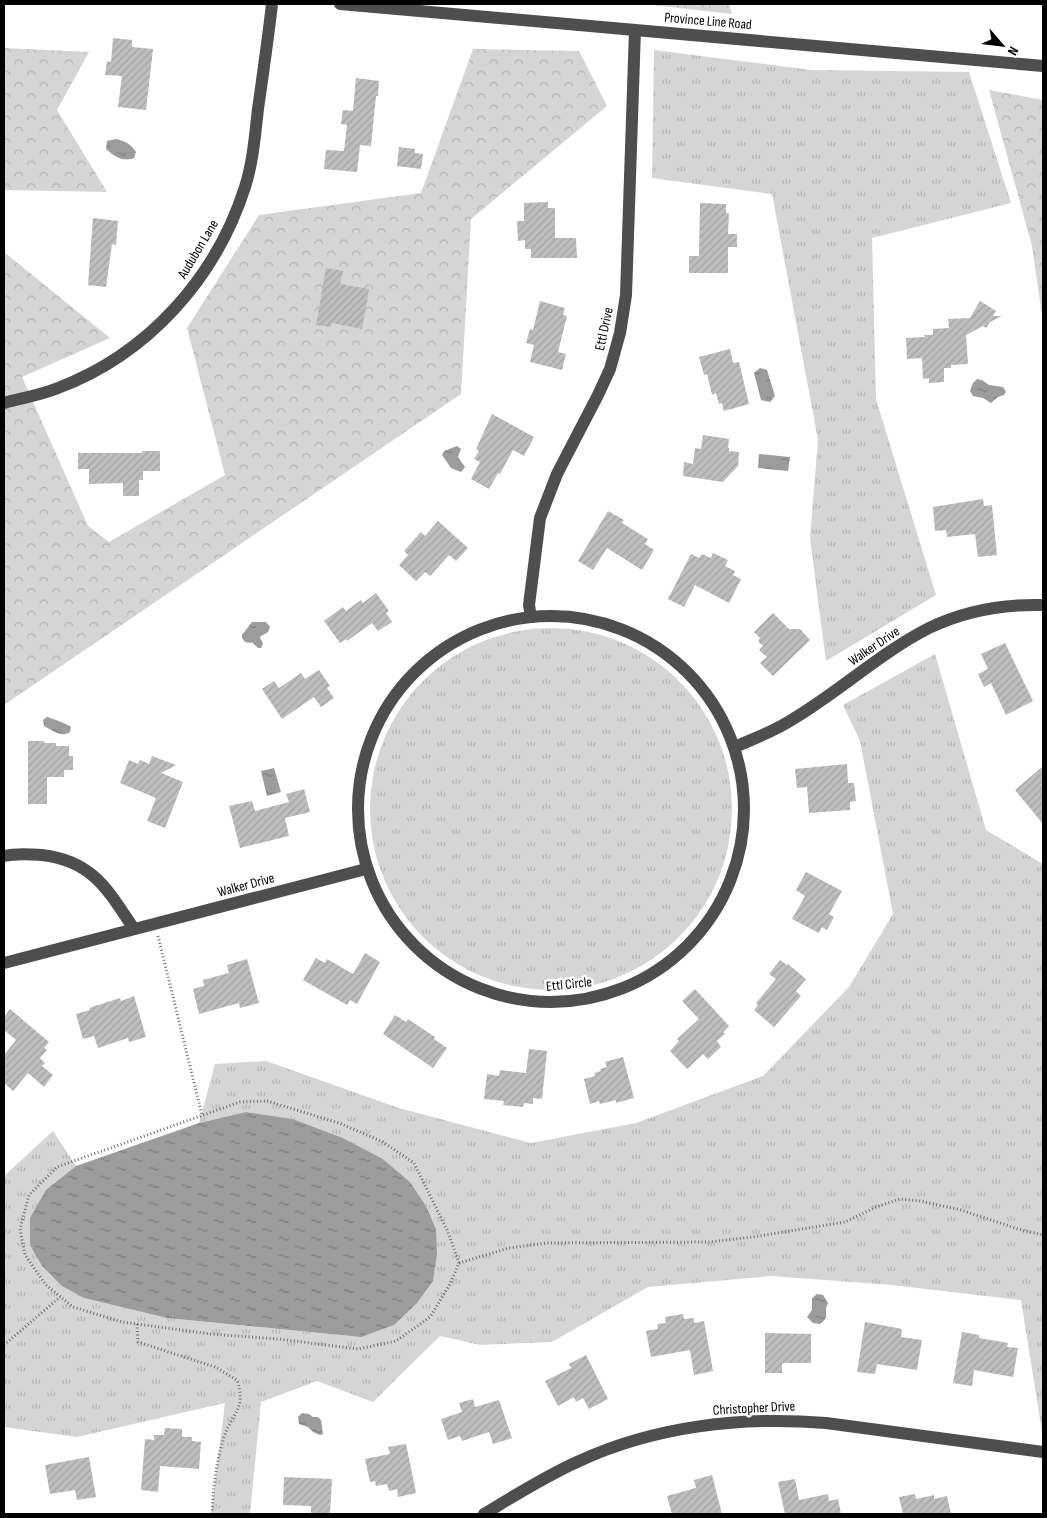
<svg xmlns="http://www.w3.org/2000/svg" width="1047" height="1518" font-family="'Sofia Sans Condensed',sans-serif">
  <defs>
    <pattern id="grass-tufts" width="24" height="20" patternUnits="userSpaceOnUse" patternTransform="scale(1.25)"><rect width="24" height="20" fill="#d5d5d5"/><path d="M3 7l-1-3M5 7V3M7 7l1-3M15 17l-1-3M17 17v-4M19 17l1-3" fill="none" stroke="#b5b5b5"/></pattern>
    <pattern id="forest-crowns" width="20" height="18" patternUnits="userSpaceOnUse" patternTransform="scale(1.25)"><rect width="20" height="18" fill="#d5d5d5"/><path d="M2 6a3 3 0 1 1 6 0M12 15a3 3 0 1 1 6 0" fill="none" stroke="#b5b5b5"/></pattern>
    <pattern id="water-ripples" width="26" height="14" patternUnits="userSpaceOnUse" patternTransform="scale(1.25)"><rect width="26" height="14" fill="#9c9c9c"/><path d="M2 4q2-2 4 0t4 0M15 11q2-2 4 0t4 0" fill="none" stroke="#7d7d7d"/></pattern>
    <pattern id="building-hatch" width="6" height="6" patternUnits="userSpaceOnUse" patternTransform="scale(1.25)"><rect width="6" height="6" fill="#bebebe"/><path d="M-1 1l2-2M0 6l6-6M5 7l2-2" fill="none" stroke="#a2a2a2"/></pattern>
  </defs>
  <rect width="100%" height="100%" fill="#fff"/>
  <g fill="url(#grass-tufts)">
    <polygon points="654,50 812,70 969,72 1011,203 872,238 876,399 936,595 826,661 810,538 818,440 772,194 652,178"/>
    <circle cx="551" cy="809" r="181"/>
    <polygon points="935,654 986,830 1043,864 1043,1438 1021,1300 892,1285 771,1276 648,1287 552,1342 480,1345 440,1336 373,1402 317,1381 261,1402 250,1514 211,1514 225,1403 77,1437 4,1427 4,1176 53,1131 76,1166 46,1191 84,1298 167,1318 361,1337 436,1229 426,1206 410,1182 383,1159 343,1138 293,1119 246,1112 199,1123 215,1064 266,1061 399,1108 531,1143 636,1123 763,1076 849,987 893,914 860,741 843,705"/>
  </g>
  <g fill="url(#forest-crowns)">
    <polygon points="644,4 729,4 732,14"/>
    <polygon points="4,48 89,52 57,110 107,192 4,190"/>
    <polygon points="473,49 579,51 607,106 471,219 461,394 4,705 4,252 110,338 22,377 88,526 109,542 225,475 187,328 259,215 421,193"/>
    <polygon points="989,90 1043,100 1043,322 1032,246"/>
  </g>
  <g fill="url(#water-ripples)">
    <path d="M116,139C125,141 131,144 136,152L134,158C123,162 115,157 106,149L107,141Z"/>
    <polygon points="760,368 767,370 775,396 770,402 761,400 754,373"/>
    <polygon points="977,379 982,380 989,385 1003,387 1006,392 1004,395 998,397 991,403 983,398 973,396 970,391 973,383"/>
    <polygon points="457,446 461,449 458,457 465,467 461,472 451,468 442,455 444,451"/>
    <polygon points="759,454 790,457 788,471 758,468"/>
    <polygon points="252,622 266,622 270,627 268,632 261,636 260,638 263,643 261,648 258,648 253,643 245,642 242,638 242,635"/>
    <path d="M47,717C51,718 67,724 71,727L70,732C61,738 52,730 44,726L43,720Z"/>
    <polygon points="274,768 281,792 267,796 261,771"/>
    <polygon points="246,1112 293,1119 343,1138 383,1159 410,1182 426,1206 436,1229 437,1254 433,1281 417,1303 394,1325 361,1337 167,1318 84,1298 62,1286 42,1266 30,1245 30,1218 46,1190 76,1166 199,1123"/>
    <path d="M817,1294L823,1295L828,1303L826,1308C826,1317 828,1318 820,1324L813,1323L807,1317L812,1310V1298Z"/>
    <polygon points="302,1413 309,1414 313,1417 318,1417 321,1420 323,1434 320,1435 313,1432 308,1427 299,1424 298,1417"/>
  </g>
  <g fill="url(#building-hatch)">
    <polygon points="113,38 132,40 132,47 153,49 146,110 118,107 122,76 105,75 107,61 111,62"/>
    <polygon points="356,78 379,81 378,96 376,96 371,146 360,145 357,172 324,169 326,150 344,151 347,125 341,124 343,110 353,111"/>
    <polygon points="399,147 415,149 415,153 423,154 421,169 397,166"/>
    <polygon points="548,202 548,208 555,208 555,238 576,238 577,258 531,258 531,249 525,249 525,240 518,241 517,221 524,221 524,203"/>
    <polygon points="700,203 726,204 726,213 729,213 728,234 737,234 737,247 728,247 728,273 689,273 689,256 699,256"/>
    <polygon points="93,218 118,221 116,245 112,244 106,287 88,285"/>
    <polygon points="326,268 343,271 340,284 369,289 362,329 332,323 331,327 316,325"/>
    <polygon points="540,301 565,308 563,315 567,316 558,352 566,354 562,370 530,362 534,345 526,343 530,329 533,330"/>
    <polygon points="980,301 996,311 993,316 1002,316 990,322 986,328 983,326 966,335 968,364 951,365 951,368 944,368 944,382 929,383 929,378 923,379 922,358 907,359 906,338 925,337 924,335 933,335 933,329 949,328 948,319 970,318"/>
    <polygon points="730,349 733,363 739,362 749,404 724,411 722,403 719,404 716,393 712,395 707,374 704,375 699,357"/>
    <polygon points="492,414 534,437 524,456 513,450 500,474 498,473 489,489 471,479 480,462 474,459 479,451 476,449"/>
    <polygon points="703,435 729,439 728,448 729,448 729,451 739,452 738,466 723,482 683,476 684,462 693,464 695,448 701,449"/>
    <polygon points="142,451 160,451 160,471 143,471 143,480 139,480 139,496 123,496 123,483 89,484 89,469 78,469 78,453 142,453"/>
    <polygon points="983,499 984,506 992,505 997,555 978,557 975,534 947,537 946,530 935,531 933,507"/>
    <polygon points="608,511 624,520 622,523 648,539 645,544 654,550 642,570 607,548 593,570 578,561"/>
    <polygon points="438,521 468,548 456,561 449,555 430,576 425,572 416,581 399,565 408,555 404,551 421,532 425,536"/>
    <polygon points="713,553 728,560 725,566 735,571 733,575 741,579 729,603 695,585 684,607 668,599 691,554 699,558 702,554 711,558"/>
    <polygon points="376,593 389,611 386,613 392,622 378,631 372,623 347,641 346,639 340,643 324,621 343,607 346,611 361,600 363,603"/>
    <polygon points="773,613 789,629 800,629 810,640 773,676 760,663 767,657 759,650 763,646 758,641 760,638 754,632"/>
    <polygon points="1005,643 1033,701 1006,715 991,683 984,687 978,674 988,669 981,654"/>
    <polygon points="319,670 330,686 327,688 334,698 321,707 314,697 282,719 262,689 274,681 279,688 301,673 305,679"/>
    <polygon points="28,741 44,741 44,743 56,743 56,746 69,746 69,756 73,756 73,770 64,770 64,777 47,777 47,804 28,804"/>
    <polygon points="152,756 176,765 161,773 183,782 165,828 147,821 156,798 120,783 129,760 138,764 140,760 149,764"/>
    <polygon points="847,764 848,783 854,783 856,801 850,802 850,810 809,813 807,787 797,788 795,769"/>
    <polygon points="1043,766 1043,824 1015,790"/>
    <polygon points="304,789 310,812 285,818 289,836 240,848 229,806 252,801 255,811 289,802 286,794"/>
    <polygon points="806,872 842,891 829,914 834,917 827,930 822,927 819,933 792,919 805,896 796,890"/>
    <polygon points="365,953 380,962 357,1004 350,1000 347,1005 303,980 316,958 325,963 327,959 353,974"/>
    <polygon points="247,959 259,1003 240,1008 239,1003 199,1014 193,989 204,986 203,980 229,973 227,965"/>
    <polygon points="780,960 787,965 788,964 806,979 796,991 801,996 774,1027 754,1010 758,1005 756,1003 776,979 769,974"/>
    <polygon points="695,989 729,1026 723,1032 725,1034 717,1041 721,1047 708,1059 703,1054 687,1069 670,1051 679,1041 677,1039 699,1019 682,1001"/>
    <polygon points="134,996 146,1037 129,1042 128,1038 98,1048 94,1036 83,1039 76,1014 90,1010 89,1008 120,998 121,1001"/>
    <polygon points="10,1009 49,1042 44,1048 47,1050 40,1058 45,1063 42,1066 53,1075 44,1087 28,1073 13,1091 4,1083 4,1055 16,1040 4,1030 4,1017"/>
    <polygon points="395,1015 406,1022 408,1019 435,1037 434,1039 447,1048 433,1068 383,1034"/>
    <polygon points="529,1049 547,1051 542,1099 533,1098 533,1104 524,1103 523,1107 503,1105 504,1101 484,1099 487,1074 499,1076 500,1070 526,1073"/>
    <polygon points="623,1057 634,1098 616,1103 616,1100 600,1104 599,1101 590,1104 584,1079 595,1076 594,1073 601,1071 600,1069 607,1067 605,1062"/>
    <polygon points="683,1314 684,1319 694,1318 694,1323 704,1321 713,1371 694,1375 690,1350 651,1357 646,1331 658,1329 657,1324 666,1323 665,1317"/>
    <polygon points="865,1322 902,1329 901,1337 922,1340 917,1370 877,1364 875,1374 857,1372"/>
    <polygon points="962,1332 979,1335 979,1338 1008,1343 1007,1347 1018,1348 1013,1377 974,1370 972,1386 953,1383"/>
    <polygon points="765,1333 811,1334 811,1363 782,1363 782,1373 765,1373"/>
    <polygon points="586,1355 608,1399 589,1409 583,1398 576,1402 574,1397 558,1406 545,1381 571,1368 569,1364"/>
    <polygon points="473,1399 475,1407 499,1400 512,1438 493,1444 489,1432 462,1441 460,1436 448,1440 441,1419 462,1412 459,1403"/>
    <polygon points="165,1428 182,1429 182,1437 192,1437 192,1441 201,1442 199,1469 160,1466 158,1492 141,1490 145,1439 154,1440 154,1435 164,1435"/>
    <polygon points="406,1444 416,1493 398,1497 397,1489 389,1491 387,1484 376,1486 375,1481 370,1482 365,1459 390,1454 388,1447"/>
    <polygon points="89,1457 96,1497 77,1500 75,1490 50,1494 45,1465"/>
    <polygon points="712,1475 722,1514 672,1514 667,1496 696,1488 694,1480"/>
    <polygon points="284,1477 332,1479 330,1514 311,1514 311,1506 283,1505"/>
    <polygon points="795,1479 799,1500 828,1494 829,1501 838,1499 841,1514 785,1514 778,1482"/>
    <polygon points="915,1494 916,1499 934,1495 934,1499 947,1496 951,1514 903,1514 899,1497"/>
  </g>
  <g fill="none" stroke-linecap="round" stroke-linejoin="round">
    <g stroke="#707070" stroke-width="3" stroke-dasharray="1 2.5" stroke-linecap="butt">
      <polyline points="158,936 202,1115"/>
      <polygon points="267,1101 339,1123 383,1142 414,1163 448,1232 459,1263 450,1284 430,1317 396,1341 358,1349 278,1339 211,1334 122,1322 73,1307 46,1285 25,1255 20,1229 29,1195 57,1167 240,1102"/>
      <polyline points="459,1263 509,1248 547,1243 709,1242 753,1237 845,1222 876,1207 900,1199 920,1201 961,1210 1018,1229 1043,1235"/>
      <path d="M137,1324L138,1342L215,1367L237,1380C247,1408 232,1413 224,1437C216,1462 213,1489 212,1514"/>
      <polyline points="4,1345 60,1297"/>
    </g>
    <g stroke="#4e4e4e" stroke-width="12">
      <polyline points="340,4 1043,66"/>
      <path d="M4,403C22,398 41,395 58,388C148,354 216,278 245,187C253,162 255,135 258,109C263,74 268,39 272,4"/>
      <circle cx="551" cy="809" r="193"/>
      <polyline points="531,617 529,605 540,518 557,474 598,395 610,369 620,333 626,295 635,30"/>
      <path d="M735,747C755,738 775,731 793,719C840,691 880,653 929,628C964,611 1005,604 1043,605"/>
      <path d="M4,856C16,853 30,854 42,855C93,861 108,890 134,929"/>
      <polyline points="4,963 366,869"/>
      <path d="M484,1514C514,1496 544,1477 577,1462C654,1426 742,1416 826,1423L1043,1452"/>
    </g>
  </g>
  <g text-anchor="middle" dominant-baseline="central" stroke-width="4.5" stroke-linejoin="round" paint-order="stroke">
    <g font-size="14" fill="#000" stroke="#fff">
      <text transform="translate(708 21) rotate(5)">Province Line Road</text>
      <text transform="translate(198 249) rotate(-59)">Audubon Lane</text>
      <text transform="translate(604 329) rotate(-78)">Ettl Drive</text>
      <text transform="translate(874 646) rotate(-34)">Walker Drive</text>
      <text transform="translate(246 885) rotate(-15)">Walker Drive</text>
      <text transform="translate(569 984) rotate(-6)">Ettl Circle</text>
      <text transform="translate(754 1408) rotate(-3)">Christopher Drive</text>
    </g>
  </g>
  <rect width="1047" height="1518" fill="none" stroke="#000000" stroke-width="10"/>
  <g transform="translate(1002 45) rotate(118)" stroke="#ffffff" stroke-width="4" paint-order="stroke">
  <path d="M0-4L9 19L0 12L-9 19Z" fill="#000000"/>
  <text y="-8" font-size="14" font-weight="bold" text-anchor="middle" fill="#000000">N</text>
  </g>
</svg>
